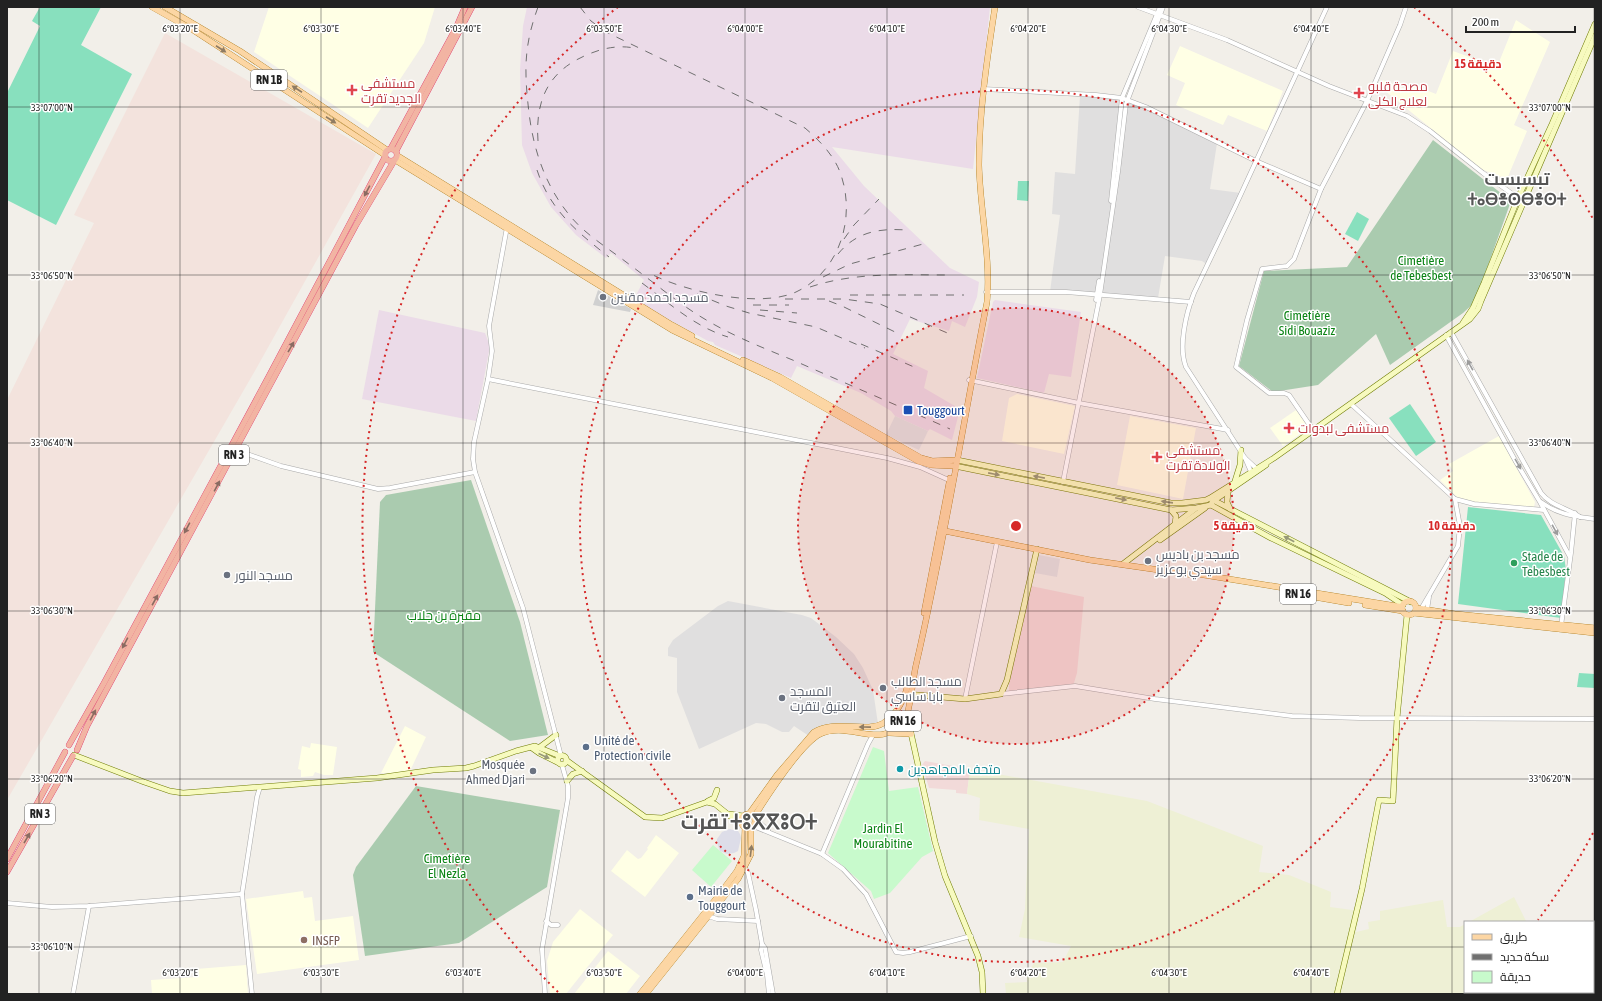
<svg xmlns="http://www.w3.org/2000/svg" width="1602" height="1001" font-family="'Asap Condensed',Cairo,'Noto Sans Tifinagh',sans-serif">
  <rect width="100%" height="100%" fill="#f2efe9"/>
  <g fill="#e0dfdf">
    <polygon points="1080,96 1096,96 1123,99 1149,109 1217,143 1210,189 1241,193 1208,265 1202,261 1165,256 1158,298 1050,292 1060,215 1052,214 1055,172 1075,174"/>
    <polygon points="728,601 802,615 811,618 836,637 854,654 863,668 873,690 878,724 843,727 809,736 794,726 789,732 782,732 766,724 756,723 699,749 677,692 677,658 668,656 668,648 673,640 718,606"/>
  </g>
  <g fill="#f2dad9">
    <polygon points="1031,586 1084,597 1077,673 1073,686 1009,693 1009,684"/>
    <polygon points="925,761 970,769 967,794 956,793 956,790 929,788 922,765"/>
  </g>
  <g fill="#ebdbe8">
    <polygon points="527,7 990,7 973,169 832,147 864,186 950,268 979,282 977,297 965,327 952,321 949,331 910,319 893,354 928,371 924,388 960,409 952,440 930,429 928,431 895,416 891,411 861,393 797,366 791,378 715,345 713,342 708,341 668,319 634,299 644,280 611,253 606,258 576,235 551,207 532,173 522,145 520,70 523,26"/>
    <polygon points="995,300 1081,312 1071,377 1049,374 1044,393 977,378 993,302"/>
    <polygon points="379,310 485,333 490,346 476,421 362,399"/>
  </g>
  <g fill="#ffffe5">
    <polygon points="269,7 435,7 424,43 368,128 254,52"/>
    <polygon points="1516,20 1550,42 1514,125 1527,131 1507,179 1481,169 1379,86 1383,80 1410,91 1413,85 1436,94 1453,51 1497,67"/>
    <polygon points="1180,46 1283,91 1267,131 1228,115 1223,125 1176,105 1185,83 1167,75"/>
    <polygon points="1017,394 1075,406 1064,454 1002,441 1009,398"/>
    <polygon points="1296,410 1309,428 1283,446 1270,428"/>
    <polygon points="1130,416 1196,428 1183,499 1117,485"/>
    <polygon points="1499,436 1535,502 1534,507 1468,502 1458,498 1440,480 1453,471 1449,464"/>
    <polygon points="405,726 426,737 410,771 405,773 381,773"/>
    <polygon points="311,743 337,747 333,775 324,775 315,772 313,776 301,777 301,770 298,769 302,746 310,748"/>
    <polygon points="656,835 679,853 645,897 611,871 627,850 638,859 641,858 648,849 647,848"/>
    <polygon points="303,891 304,898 312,897 315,921 353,916 359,960 257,974 246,899"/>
    <polygon points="580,909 613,935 566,994 550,994 547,961 553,942"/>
    <polygon points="608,951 640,976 626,994 574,994"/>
    <polygon points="246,965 248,994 152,994 151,980 197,977 196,969"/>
  </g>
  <polygon fill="#d0d0d0" points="598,290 631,309 630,312 593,305"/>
  <polygon fill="#f3e3dd" points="165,33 376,154 256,369 7,800 7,400 94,223 74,215"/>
  <g fill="#eef0d5">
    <polygon points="970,769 1147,801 1263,846 1259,872 1289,875 1331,892 1330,907 1360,911 1356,932 1369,929 1368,922 1380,920 1380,911 1443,900 1447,927 1460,927 1465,924 1465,992 1593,992 1593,929 1595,929 1595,994 1006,994 1005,983 1027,982 1027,974 1034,963 1063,962 1071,946 1019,937 1025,909 1029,829 979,820 980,798 967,794"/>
    <polygon points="1514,897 1526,921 1529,922 1469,922"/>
  </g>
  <g fill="#aacbaf">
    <polygon points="1433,140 1511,201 1475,302 1463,313 1390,365 1376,334 1318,385 1273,392 1239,366 1264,271 1347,267"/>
    <polygon points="471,480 520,622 548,735 510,741 373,652 380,502 386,495"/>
    <polygon points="416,786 560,810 547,887 459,943 365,956 353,875 356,867"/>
  </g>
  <g fill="#c8facc">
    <polygon points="873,747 884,751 889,791 918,787 933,851 922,857 890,893 874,899 871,891 828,853"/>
    <polygon points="713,845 732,861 711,887 692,870"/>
  </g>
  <g fill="#88e0be">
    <polygon points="40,7 101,7 81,45 132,74 56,225 7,200 7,93 40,26 32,21"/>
    <polygon points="1018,181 1029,181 1028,201 1017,200"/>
    <polygon points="1357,212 1369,219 1358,241 1345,234"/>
    <polygon points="1410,404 1436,442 1416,456 1389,418"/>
    <polygon points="1468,507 1541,515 1564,556 1566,570 1561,618 1458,604"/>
    <polygon points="1579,673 1595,674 1595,688 1577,687"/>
  </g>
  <g fill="#e2e2e2">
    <polygon points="895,416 928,431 919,450 886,435"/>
    <polygon points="1039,555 1060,559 1057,577 1035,573"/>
  </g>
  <polygon fill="#dddde8" points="729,829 738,831 740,834 741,838 738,851 734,853 727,854 720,851 717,843 717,839 722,832"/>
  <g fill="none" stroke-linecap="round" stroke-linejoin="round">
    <defs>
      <g id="tertiary">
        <polyline points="1138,7 1227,40 1329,86 1407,116 1430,131 1483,173 1518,198 1524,200"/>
        <polyline points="983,89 1096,95 1122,98 1146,107 1256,161 1321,189"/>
        <polyline points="1111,201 1122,98 1160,7"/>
        <polyline points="507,227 489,326 492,351 488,379 474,442 473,459 475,472 523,608 561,756"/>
        <polyline points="986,292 1066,292 1191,302"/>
        <polyline points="1096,300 1099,281"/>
        <path d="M1451,332L1541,493C1551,506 1568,508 1580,517"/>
        <polyline points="1446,335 1516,462 1540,502 1570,557"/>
        <polyline points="488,379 887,458 920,467 951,481"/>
        <polyline points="969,380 1079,403 1228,430"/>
        <polyline points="1351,404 1455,499 1460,526 1458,546 1421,609"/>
        <polyline points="1313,430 1289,395 1284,393 1269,393 1236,367 1247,320 1262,269 1287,266 1294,259 1321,189 1367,101 1400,25 1406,7"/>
        <polyline points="236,450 281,466 378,489 390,488 475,472"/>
        <polyline points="1245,458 1252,474"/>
        <path d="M1258,470L1245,458L1186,367C1178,347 1186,313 1194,293L1235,207L1327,7"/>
        <polyline points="1063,482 1100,295 1118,172 1126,104 1163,7"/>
        <polyline points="1455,499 1474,504 1544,510"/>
        <path d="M1541,502C1559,515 1574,516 1595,519"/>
        <polyline points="1427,610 1429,597"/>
        <polyline points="1561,626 1571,553 1575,513"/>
        <polyline points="1001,694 1075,686 1155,699 1292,716 1359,718 1595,719"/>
        <polyline points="965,699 997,542"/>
        <polyline points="755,819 768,830"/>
        <polyline points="753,826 822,854 843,869 866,894 896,952 903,953 910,952 971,936"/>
        <polyline points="822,854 868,744 873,735"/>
        <polyline points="745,868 748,873 756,910 762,944 761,950 767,975 769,994"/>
        <polyline points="7,903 52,907 89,906 242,894"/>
        <polyline points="708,916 717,919 758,921"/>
        <polyline points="546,921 551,925 558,925"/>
        <polyline points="762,944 765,948 773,994"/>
        <polyline points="73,994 89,906"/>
        <polyline points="252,994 242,894 257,797 260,787"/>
        <polyline points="545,994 542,949 568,798 568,786 562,765"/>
      </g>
      <g id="secondary">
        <polyline points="1463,323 1473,308 1484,283 1518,198 1552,124 1595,24"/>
        <polyline points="957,460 1171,503 1182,503 1206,500 1210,498 1274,458 1470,319 1478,309 1481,301 1595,36"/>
        <polyline points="955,466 1171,510 1196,508 1211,505 1212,502 1266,465"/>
        <polyline points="1235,481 1240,465 1241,450"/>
        <polyline points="1228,492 1227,502 1230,509"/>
        <polyline points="1213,500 1411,602"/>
        <polyline points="1211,505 1271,538 1385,593 1403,605"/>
        <polyline points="1171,510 1176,516 1175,524"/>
        <polyline points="1160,540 1205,508"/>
        <polyline points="1123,564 1195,509"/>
        <polyline points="906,694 965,699 1001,694 1007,680 1037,549"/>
        <polyline points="907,715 935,842 945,876 978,956 982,972 983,994"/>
        <polyline points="540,747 556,735"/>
        <polyline points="532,748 539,753 557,762"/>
        <polyline points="74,755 144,782 170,791 183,793 377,778 433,770 466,768 474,766 516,751 535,746 560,756"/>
        <circle cx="562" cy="760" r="4.5"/>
        <polyline points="566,760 645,817 662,818 707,802 715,804 730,816 741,822"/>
        <polyline points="567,781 573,774 582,771"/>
        <polyline points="708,801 714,798 717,790"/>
        <polyline points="729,814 743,816"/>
        <polyline points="1337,994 1362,889 1379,800 1393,801 1397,718 1407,615"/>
      </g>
      <g id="primary">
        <polyline points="152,7 193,30 385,155"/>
        <polyline points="165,7 240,51 387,150"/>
        <polyline points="398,156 672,325 692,336"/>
        <polyline points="395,160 672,330 772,378 918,461 931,465 955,466"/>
        <polyline points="743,360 780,377 921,458 932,461 957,460"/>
        <polyline points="940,530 1090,560 1194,575 1198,574 1402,607"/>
        <polyline points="1286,592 1349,603"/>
        <circle cx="1409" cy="608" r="7"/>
        <polyline points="1365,605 1403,611"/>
        <polyline points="1416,608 1455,614 1595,628"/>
        <polyline points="924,613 950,478"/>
        <polyline points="1414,613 1595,633"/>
        <polyline points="890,733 911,734"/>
        <path d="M749,814L777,775L814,732C831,722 850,728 869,727C891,727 904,702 908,684"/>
        <circle cx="748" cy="821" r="7"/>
        <path d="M754,817C766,798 801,744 820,734C850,720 881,752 905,720C910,712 913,677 916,665C944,545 963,423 987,302C991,259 980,209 979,165C979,113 987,59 995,7"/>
        <polyline points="640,994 719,895 737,871 744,856 745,827"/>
        <polyline points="646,994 738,879 751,854 751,827"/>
      </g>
      <g id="trunk">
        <polyline points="391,148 456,28 465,7"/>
        <circle cx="391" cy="155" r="6"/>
        <polyline points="396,151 472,7"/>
        <polyline points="69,745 104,683 269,376 385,157"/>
        <polyline points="77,750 87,726 356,225 394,161"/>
        <polyline points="7,859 65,752"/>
        <polyline points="7,872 73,756"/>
      </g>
    </defs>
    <use href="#tertiary" stroke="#a9a9a9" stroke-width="5"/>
    <use href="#secondary" stroke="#707d05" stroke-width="6"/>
    <use href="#primary" stroke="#a06b00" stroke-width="6"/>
    <use href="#trunk" stroke="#dc2a67" stroke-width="6"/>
    <use href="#tertiary" stroke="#fff" stroke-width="4"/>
    <use href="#secondary" stroke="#f7fabf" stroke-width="5"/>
    <use href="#primary" stroke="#fcd6a4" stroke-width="5.5"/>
    <use href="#trunk" stroke="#f2b4a3" stroke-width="5.5"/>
    <g stroke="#707070" stroke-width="1" stroke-dasharray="8 8" stroke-linecap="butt">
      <path d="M538,7C525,43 524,66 528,104C532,146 544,185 571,217C587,236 611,250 630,265C656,284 680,305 708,321C735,337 766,349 795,361C847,384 899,406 950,429"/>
      <path d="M580,7L591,21L606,32L805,128C819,140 835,156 841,175C856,219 839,272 796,292C758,309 682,291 647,272"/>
      <path d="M538,141C535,99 549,70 589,54C603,48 619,45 634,48"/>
      <path d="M537,170C550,210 577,232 609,257"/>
      <polyline points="844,239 854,225 879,199"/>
      <path d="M838,254C856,232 879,228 906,230"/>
      <polyline points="823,277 850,264 923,244"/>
      <path d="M642,283C669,303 695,327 728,337"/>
      <path d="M810,287C855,272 901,275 948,275"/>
      <polyline points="697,294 726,306 749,313 816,327 865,348"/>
      <polyline points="850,295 964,295"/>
      <polyline points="785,299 844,299 880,304 952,335"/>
      <polyline points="829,301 842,306 895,332"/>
      <polyline points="753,305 789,305"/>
      <polyline points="760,310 797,313"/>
      <polyline points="861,344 914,367"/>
    </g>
  </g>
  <defs><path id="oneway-solid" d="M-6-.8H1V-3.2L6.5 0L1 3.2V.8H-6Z"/></defs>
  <g fill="#8f7c63">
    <use href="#oneway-solid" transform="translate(221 49) rotate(33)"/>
    <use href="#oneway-solid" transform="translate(297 89) rotate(-147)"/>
    <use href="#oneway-solid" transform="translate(331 120) rotate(33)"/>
    <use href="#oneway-solid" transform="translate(865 727) rotate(-179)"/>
    <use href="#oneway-solid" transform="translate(751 851) rotate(-83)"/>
  </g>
  <g fill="#8a6b62">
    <use href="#oneway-solid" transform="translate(367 191) rotate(118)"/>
    <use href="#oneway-solid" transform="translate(291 347) rotate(-60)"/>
    <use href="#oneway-solid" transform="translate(217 486) rotate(-62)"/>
    <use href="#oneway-solid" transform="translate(187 528) rotate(118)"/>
    <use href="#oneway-solid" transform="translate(155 600) rotate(-61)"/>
    <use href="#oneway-solid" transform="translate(125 643) rotate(118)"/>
    <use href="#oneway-solid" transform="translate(93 715) rotate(-62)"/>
    <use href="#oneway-solid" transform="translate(27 838) rotate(-60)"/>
  </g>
  <g fill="#9c9c9c">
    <use href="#oneway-solid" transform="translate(1470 365) rotate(-119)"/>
    <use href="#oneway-solid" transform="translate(1518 464) rotate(60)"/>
    <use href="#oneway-solid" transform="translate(1555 530) rotate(61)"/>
  </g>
  <g fill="#979978">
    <use href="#oneway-solid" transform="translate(994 474) rotate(11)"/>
    <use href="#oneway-solid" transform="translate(1039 477) rotate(-169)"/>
    <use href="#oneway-solid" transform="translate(1121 499) rotate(12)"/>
    <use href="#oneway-solid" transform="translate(1167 502) rotate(-172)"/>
    <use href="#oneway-solid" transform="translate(1289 539) rotate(-152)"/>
    <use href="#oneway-solid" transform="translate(544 756) rotate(25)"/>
  </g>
  <path fill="none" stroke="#222" stroke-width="1" stroke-opacity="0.45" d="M39,7V994M180,7V994M321,7V994M463,7V994M604,7V994M745,7V994M887,7V994M1028,7V994M1169,7V994M1311,7V994M1452,7V994M1594,7V994M7,107H1595M7,275H1595M7,443H1595M7,611H1595M7,779H1595M7,947H1465M1593,947H1595"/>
  <circle cx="1016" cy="526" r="218" fill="#d62828" fill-opacity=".12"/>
  <g fill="none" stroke="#d62828" stroke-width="2" stroke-dasharray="2 4">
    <circle cx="1016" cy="526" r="218"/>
    <circle cx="1016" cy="526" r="436"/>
    <path d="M1593 833A654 654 0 0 1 1538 920M558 992A654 654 0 0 1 618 7M1414 7A654 654 0 0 1 1593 219"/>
  </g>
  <g fill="#e0444e" stroke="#fff" stroke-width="1.5">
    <path d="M350 84h4v4h4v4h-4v4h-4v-4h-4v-4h4z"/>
    <path d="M1357 87h4v4h4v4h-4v4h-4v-4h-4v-4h4z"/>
    <path d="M1287 422h4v4h4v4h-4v4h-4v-4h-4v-4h4z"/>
    <path d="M1155 451h4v4h4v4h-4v4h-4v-4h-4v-4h4z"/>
  </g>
  <g fill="#6b7280" stroke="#fff" stroke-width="1.5">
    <circle cx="603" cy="297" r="4"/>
    <circle cx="1148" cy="561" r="4"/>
    <circle cx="227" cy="575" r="4"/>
    <circle cx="883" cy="688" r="4"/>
    <circle cx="782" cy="698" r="4"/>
    <circle cx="533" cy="771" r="4"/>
  </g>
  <rect fill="#1a4fb4" stroke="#fff" stroke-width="1.5" x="903" y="405" width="10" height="10" rx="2"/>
  <circle fill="#2e9e5b" stroke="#fff" stroke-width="1.5" cx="1514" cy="563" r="4"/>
  <g fill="#5c6f8a" stroke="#fff" stroke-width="1.5">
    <circle cx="586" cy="747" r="4"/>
    <circle cx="690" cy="897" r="4"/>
  </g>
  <circle fill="#0f9aa8" stroke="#fff" stroke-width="1.5" cx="900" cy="769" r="4"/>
  <circle fill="#8d6e63" stroke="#fff" stroke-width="1.5" cx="304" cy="940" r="4"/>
  <g text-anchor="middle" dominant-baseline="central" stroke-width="3" stroke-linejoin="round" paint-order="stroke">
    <g fill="#fff" stroke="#646464" stroke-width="1">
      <rect x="251" y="70" width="36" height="20" rx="3"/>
      <rect x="219" y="445" width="30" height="20" rx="3"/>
      <rect x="1280" y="584" width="36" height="20" rx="3"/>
      <rect x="885" y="711" width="36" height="20" rx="3"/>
      <rect x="25" y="804" width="30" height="20" rx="3"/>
    </g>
    <g font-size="12" font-weight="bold" fill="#222">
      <text x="269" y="80">RN 1B</text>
      <text x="234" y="455">RN 3</text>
      <text x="1298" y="594">RN 16</text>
      <text x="903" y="721">RN 16</text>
      <text x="40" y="814">RN 3</text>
    </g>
    <g font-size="13" fill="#be3a42" stroke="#fff" text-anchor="start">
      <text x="361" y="83">مستشفى<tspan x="361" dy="15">الجديد تقرت</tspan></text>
      <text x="1368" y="86">مصحة قلبو<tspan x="1368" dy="15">لعلاج الكلى</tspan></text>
      <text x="1298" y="428">مستشفى لبدوات</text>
      <text x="1166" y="450">مستشفى<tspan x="1166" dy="15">الولادة تقرت</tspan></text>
    </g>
    <g font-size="13" fill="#0c8416" stroke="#fff">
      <text x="1421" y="260">Cimetière<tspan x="1421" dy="15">de Tebesbest</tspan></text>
      <text x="1307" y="315">Cimetière<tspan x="1307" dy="15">Sidi Bouaziz</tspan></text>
      <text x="444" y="615">مقبرة بن جلاب</text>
      <text x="883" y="828">Jardin El<tspan x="883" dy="15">Mourabitine</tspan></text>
      <text x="447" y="858">Cimetière<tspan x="447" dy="15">El Nezla</tspan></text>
    </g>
    <g font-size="13" fill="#5b616d" stroke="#fff" text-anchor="start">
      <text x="611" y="297">مسجد احمد مقنين</text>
      <text x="1156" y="554">مسجد بن باديس<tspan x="1156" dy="15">سيدي بوعزيز</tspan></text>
      <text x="235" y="575">مسجد النور</text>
      <text x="891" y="681">مسجد الطالب<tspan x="891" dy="15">بابا ساسي</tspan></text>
      <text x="790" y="691">المسجد<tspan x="790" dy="15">العتيق لتقرت</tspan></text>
      <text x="525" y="764" text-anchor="end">Mosquée<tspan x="525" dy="15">Ahmed Djari</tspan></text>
    </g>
    <g font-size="13" fill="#164399" stroke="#fff" text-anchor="start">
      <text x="917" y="410">Touggourt</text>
    </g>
    <g font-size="13" fill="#27864d" stroke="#fff" text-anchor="start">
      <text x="1522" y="556">Stade de<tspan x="1522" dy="15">Tebesbest</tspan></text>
    </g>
    <g font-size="13" fill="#4e5e75" stroke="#fff" text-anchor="start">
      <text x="594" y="740">Unité de<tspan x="594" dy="15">Protection civile</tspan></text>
      <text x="698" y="890">Mairie de<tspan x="698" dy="15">Touggourt</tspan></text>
    </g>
    <g font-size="13" fill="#0d838f" stroke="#fff" text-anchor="start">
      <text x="908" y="769">متحف المجاهدين</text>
    </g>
    <g font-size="13" fill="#785e54" stroke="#fff" text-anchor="start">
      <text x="312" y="940">INSFP</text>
    </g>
    <g font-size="17" font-weight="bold" fill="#555" stroke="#fff">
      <text x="1517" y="179">تبسبست<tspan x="1517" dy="20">ⵜⴰⴱⴻⵙⴱⴻⵙⵜ</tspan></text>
    </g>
    <g font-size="21" font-weight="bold" fill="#555" stroke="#fff">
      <text x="749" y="821">تقرت ⵜⵓⴳⴳⵓⵔⵜ</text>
    </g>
  </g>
  <g font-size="10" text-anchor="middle" fill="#222" stroke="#fff" stroke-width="3" stroke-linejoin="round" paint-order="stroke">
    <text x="180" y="32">6°03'20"E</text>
    <text x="321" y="32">6°03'30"E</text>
    <text x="463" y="32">6°03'40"E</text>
    <text x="604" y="32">6°03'50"E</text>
    <text x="745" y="32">6°04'00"E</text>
    <text x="887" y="32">6°04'10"E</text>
    <text x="1028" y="32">6°04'20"E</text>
    <text x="1169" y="32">6°04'30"E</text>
    <text x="1311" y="32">6°04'40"E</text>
    <text x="52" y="111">33°07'00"N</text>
    <text x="1550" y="111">33°07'00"N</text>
    <text x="52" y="279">33°06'50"N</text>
    <text x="1550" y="279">33°06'50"N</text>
    <text x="52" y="446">33°06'40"N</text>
    <text x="1550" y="446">33°06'40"N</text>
    <text x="52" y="614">33°06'30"N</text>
    <text x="1550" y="614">33°06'30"N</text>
    <text x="52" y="782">33°06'20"N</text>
    <text x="1550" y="782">33°06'20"N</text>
    <text x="52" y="950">33°06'10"N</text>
    <text x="180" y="976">6°03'20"E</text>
    <text x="321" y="976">6°03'30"E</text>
    <text x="463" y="976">6°03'40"E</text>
    <text x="604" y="976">6°03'50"E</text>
    <text x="745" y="976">6°04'00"E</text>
    <text x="887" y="976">6°04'10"E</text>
    <text x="1028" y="976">6°04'20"E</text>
    <text x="1169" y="976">6°04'30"E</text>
    <text x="1311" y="976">6°04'40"E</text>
  </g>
  <circle cx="1016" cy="526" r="6" fill="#d62828" stroke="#fff" stroke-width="2"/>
  <g font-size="12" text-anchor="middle" font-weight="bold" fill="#d62828" stroke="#fff" stroke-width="3" stroke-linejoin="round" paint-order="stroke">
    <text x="1478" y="68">15 دقيقة</text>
    <text x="1234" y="530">5 دقيقة</text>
    <text x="1452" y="530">10 دقيقة</text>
  </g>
  <rect width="1602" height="1001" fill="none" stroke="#222222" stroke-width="16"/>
  <rect x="1464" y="921" width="130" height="72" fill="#ffffff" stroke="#a7a7a7"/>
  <rect x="1472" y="934" width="20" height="6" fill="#fcd6a4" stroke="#a7a7a7"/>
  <text x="1500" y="941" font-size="12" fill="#222222">طريق</text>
  <rect x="1472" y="954" width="20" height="6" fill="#707070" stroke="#a7a7a7"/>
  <text x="1500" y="961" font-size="12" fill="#222222">سكة حديد</text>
  <rect x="1472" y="971" width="20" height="12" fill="#c8facc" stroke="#a7a7a7"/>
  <text x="1500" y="981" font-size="12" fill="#222222">حديقة</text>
  <path d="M1466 26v6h109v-6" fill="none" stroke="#222222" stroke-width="2"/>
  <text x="1472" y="26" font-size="12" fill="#222222" stroke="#ffffff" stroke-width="3" paint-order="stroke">200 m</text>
</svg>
